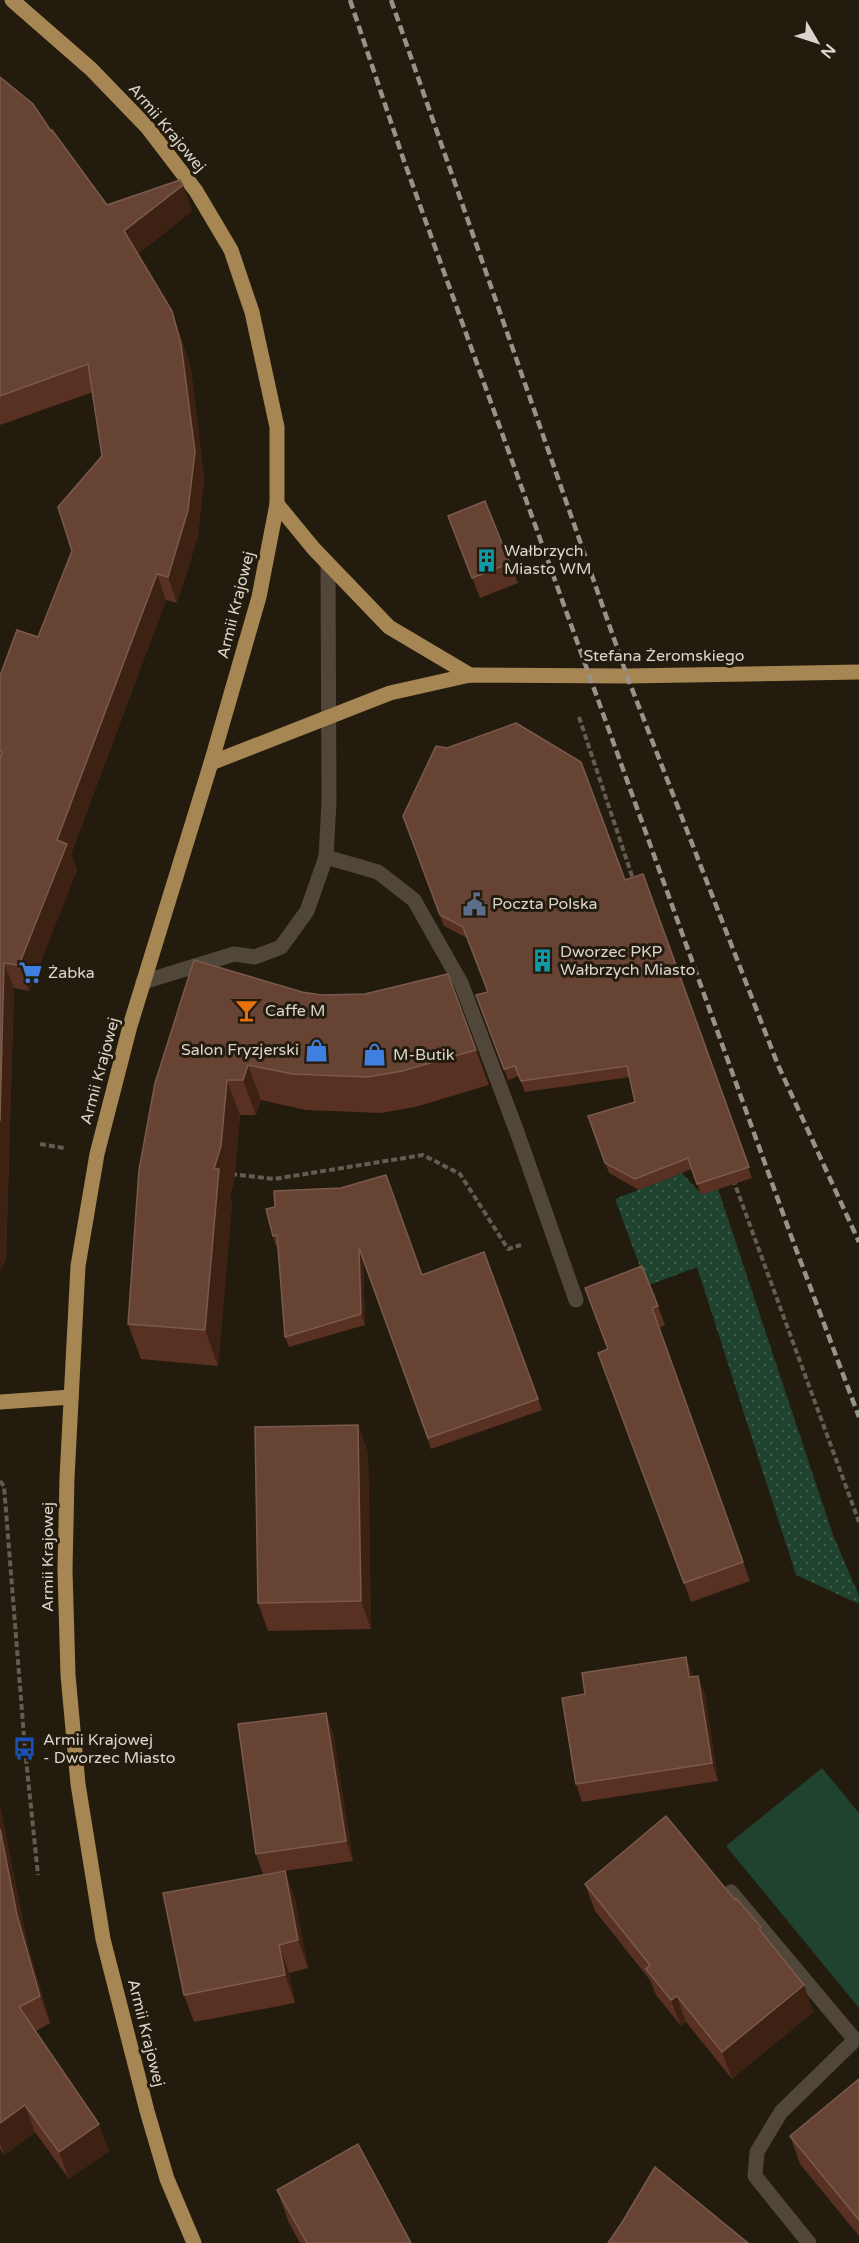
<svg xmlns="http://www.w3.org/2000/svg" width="859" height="2243" font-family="'Varela Round',sans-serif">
  <defs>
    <pattern id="grass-dots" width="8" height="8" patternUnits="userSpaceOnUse" patternTransform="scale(1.5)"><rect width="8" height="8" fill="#1f432f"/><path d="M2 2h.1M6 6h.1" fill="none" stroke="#3f5d4c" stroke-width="1.8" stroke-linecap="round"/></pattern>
  </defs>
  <rect width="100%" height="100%" fill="#231b0e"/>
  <polygon fill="url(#grass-dots)" points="682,1173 701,1194 718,1189 833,1535 859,1596 859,1604 796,1575 697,1267 649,1285 646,1283 615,1199"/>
  <polygon fill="#1f432f" points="822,1768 859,1813 859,2008 726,1846"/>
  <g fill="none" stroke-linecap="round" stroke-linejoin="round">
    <g stroke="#645c51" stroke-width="4" stroke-dasharray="6 3" stroke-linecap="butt">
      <polyline points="579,717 634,882"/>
      <polyline points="40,1144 64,1148"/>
      <polyline points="231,1174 274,1179 423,1155 460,1174 508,1249 521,1245"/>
      <polyline points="733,1179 859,1522"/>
      <polyline points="0,1481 4,1486 25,1749 38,1875"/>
    </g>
    <g stroke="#504639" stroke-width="15">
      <polyline points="326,857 378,872 414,900 461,983 517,1132 576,1300"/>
      <polyline points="143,982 234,954 255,957 281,947 307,911 326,857 329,802 328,565"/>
      <polyline points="731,1892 855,2040 781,2112 757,2152 755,2176 809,2243"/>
    </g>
    <g stroke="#a68653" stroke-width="15">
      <polyline points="12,0 91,69 147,127 196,191 231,250 252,312 277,427 277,504 259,597 211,763 130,1026 97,1154 78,1266 67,1478 65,1570 68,1675 78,1784 103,1939 147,2111 167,2179 194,2243"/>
      <polyline points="277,504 314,549 389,627 470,675"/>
      <polyline points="211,763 390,693 470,675 627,676 859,672"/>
      <polyline points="0,1402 71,1397"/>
    </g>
    <g stroke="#999288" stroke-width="4.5" stroke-dasharray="9 4.5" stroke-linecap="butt">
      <polyline points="350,0 404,161 790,1233 859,1417"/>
      <polyline points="391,0 627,676 778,1065 859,1242"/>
    </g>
  </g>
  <g fill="#593122">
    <polygon points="0,77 51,131 107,205 192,211 138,254 181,337 191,370 204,478 198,536 177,603 166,600 71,854 77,870 29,991 14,988 6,1259 0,1270 0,676 38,637 72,551 102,456 93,392 0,425"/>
    <polygon points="448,516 510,563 518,583 480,598"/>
    <polygon points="403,816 625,880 643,874 752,1178 701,1195 692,1169 639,1190 609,1173 588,1116 635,1102 630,1077 525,1092 519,1076 508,1080 476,995 488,992 467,938 444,926"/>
    <polygon points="448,974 489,1085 415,1107 381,1113 306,1110 261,1100 256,1115 240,1115 234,1182 230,1197 232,1204 218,1366 141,1359 128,1324 139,1170 302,992 321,995 365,994"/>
    <polygon points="266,1209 422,1275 484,1252 542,1410 431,1449 363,1259 365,1325 289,1347 285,1337 278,1246 276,1247 273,1236"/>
    <polygon points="585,1288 658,1306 665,1325 658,1328 750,1581 691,1602 598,1353 608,1349"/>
    <polygon points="358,1425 368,1453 371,1629 268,1631 258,1603"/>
    <polygon points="693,1675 693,1677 698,1676 705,1694 718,1781 582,1802 576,1784 585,1694"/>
    <polygon points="326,1713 333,1733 353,1861 263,1874 256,1854"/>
    <polygon points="0,1806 27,1942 50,2023 36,2031 109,2151 69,2179 35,2132 4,2155 0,2149"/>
    <polygon points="285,1871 295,1899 308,1968 289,1973 295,2003 194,2022 184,1995"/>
    <polygon points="585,1884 763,1934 804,1985 813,2012 732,2079 686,2022 681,2026 656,1995 650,1980 595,1911"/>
    <polygon points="859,2079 859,2236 800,2164 790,2136"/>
    <polygon points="277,2190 411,2243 300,2243 289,2223"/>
  </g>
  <g fill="#3d2112">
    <polygon points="183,185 192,211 134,257 124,231"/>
    <polygon points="172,311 181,337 191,370 204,478 198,536 177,603 168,577"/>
    <polygon points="157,574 166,600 71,854 77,870 29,991 19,965 57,840"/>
    <polygon points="4,963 14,988 6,1259 0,1270 0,1121"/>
    <polygon points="248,1065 261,1100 256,1115 243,1080"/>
    <polygon points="227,1080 240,1115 234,1182 230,1197 232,1204 218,1366 205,1330 214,1169"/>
    <polygon points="359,1248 363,1259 365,1325 361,1314"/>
    <polygon points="358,1425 368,1453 371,1629 361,1601"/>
    <polygon points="686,1657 693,1675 696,1695 689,1677"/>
    <polygon points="698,1676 705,1694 718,1781 712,1763"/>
    <polygon points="326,1713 333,1733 353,1861 346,1841"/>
    <polygon points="0,1806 27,1942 50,2023 40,1996 17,1915 0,1829"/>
    <polygon points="285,1871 295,1899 308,1968 298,1940"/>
    <polygon points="279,1945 289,1973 295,2003 285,1975"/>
    <polygon points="804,1985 813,2012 732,2079 722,2052"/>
    <polygon points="677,1996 686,2022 681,2026 671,2000"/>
    <polygon points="25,2105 35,2132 4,2155 0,2143 0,2123"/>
    <polygon points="99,2124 109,2151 69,2179 59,2152"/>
  </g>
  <g fill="#674334" stroke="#795a4c" stroke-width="1.5">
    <polygon points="0,77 33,104 51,131 52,130 107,205 180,180 183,185 124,231 172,311 181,344 195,452 188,510 168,577 157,574 57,840 67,844 19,965 4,963 0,1121 0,759 2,752 0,751 0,676 17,630 38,637 72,551 58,507 102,456 88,364 0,396"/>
    <polygon points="485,501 510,563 472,578 448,516"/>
    <polygon points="516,723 581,762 625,880 643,874 749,1167 697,1184 688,1158 635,1179 605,1163 588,1116 635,1102 627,1066 521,1081 515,1066 504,1069 476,995 488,992 463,927 440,915 403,816 436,746 447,748"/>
    <polygon points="194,960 302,992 321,995 365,994 448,974 476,1050 402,1071 368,1077 293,1074 248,1065 243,1080 227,1080 221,1146 214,1169 219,1169 205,1330 128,1324 139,1170 155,1083"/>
    <polygon points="386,1175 422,1275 484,1252 538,1399 428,1438 359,1248 361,1314 285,1337 277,1235 273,1236 266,1209 275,1207 274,1191 341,1188"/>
    <polygon points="642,1266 658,1306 652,1308 743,1562 684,1583 598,1353 608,1349 585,1288"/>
    <polygon points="358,1425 361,1601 258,1603 255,1427"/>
    <polygon points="686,1657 689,1677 698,1676 712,1763 576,1784 562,1698 585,1694 582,1673"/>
    <polygon points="326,1713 346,1841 256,1854 238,1724"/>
    <polygon points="666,1816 735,1900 736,1898 761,1927 759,1929 804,1985 722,2052 677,1996 671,2000 646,1969 650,1965 585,1884"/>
    <polygon points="0,1829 17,1915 40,1996 19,2007 99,2124 59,2152 25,2105 0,2123"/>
    <polygon points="285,1871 298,1940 279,1945 285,1975 184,1995 163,1893"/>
    <polygon points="859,2079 859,2220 790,2136"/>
    <polygon points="358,2144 411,2243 307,2243 277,2190"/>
    <polygon points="655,2167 748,2243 608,2243 623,2221"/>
  </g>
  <defs>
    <symbol id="building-bare" viewBox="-9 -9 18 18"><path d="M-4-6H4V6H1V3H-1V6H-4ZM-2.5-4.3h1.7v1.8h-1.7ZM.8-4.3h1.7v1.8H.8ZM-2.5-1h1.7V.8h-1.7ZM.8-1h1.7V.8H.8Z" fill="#0f9aa8" stroke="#231b0e" stroke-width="2.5" paint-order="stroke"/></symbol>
    <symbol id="civic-bare" viewBox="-9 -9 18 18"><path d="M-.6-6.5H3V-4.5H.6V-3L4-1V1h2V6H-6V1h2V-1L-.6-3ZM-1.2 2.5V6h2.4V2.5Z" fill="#5c6f8a" stroke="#231b0e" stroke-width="2.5" paint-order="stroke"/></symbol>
    <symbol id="supermarket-bare" viewBox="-9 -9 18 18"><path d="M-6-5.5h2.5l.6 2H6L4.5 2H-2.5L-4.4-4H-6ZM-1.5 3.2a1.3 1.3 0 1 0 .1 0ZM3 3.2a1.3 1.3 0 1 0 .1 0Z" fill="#3f7fe0" stroke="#231b0e" stroke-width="2.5" paint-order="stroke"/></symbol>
    <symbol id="bar-bare" viewBox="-9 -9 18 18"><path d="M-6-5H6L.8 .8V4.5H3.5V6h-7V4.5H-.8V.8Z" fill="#e8710a" stroke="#231b0e" stroke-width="2.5" paint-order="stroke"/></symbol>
    <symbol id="shop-bare" viewBox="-9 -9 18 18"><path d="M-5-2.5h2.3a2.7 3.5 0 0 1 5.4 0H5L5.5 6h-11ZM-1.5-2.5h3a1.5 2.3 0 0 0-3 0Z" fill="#3f7fe0" stroke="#231b0e" stroke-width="2.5" paint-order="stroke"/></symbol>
    <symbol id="bus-bare" viewBox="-9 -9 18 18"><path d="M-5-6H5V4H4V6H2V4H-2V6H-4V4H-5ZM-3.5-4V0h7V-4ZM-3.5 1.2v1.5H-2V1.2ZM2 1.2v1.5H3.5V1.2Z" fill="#1a4fb4" stroke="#231b0e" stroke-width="2.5" paint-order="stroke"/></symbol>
  </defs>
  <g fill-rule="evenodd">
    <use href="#building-bare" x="470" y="544" width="33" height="33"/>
    <use href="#civic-bare" x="458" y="888" width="33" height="33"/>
    <use href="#building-bare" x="526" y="944" width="33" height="33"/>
    <use href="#supermarket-bare" x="14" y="956" width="33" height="33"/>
    <use href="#bar-bare" x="230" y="994" width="33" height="33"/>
    <use href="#shop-bare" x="300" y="1034" width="33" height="33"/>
    <use href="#shop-bare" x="358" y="1038" width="33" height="33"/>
    <use href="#bus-bare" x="8" y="1732" width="33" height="33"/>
  </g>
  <g text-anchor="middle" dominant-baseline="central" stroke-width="6" stroke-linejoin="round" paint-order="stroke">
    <g font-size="16" fill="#dad4cc" stroke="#231b0e">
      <text transform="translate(167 128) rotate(50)">Armii Krajowej</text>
      <text transform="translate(236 605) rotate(-76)">Armii Krajowej</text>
      <text x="664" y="656">Stefana Żeromskiego</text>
      <text transform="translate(100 1071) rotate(-75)">Armii Krajowej</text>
      <text transform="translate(48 1557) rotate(-90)">Armii Krajowej</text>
      <text transform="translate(146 2033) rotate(76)">Armii Krajowej</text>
    </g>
    <g font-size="16" fill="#dad4cc" stroke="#231b0e" text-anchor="start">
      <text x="504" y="551">Wałbrzych<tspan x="504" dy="18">Miasto WM</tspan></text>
      <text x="492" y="904">Poczta Polska</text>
      <text x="560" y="952">Dworzec PKP<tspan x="560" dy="18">Wałbrzych Miasto</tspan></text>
      <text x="48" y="973">Żabka</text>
      <text x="265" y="1011">Caffe M</text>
      <text x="299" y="1050" text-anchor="end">Salon Fryzjerski</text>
      <text x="393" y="1055">M-Butik</text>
      <text x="43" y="1740">Armii Krajowej<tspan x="43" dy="18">- Dworzec Miasto</tspan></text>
    </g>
  </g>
  <g transform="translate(817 42) rotate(129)" stroke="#231b0e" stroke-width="4.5" paint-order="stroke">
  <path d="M0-4.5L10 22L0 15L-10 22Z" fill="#dad4cc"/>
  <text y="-9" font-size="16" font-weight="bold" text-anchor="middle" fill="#dad4cc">N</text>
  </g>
</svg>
